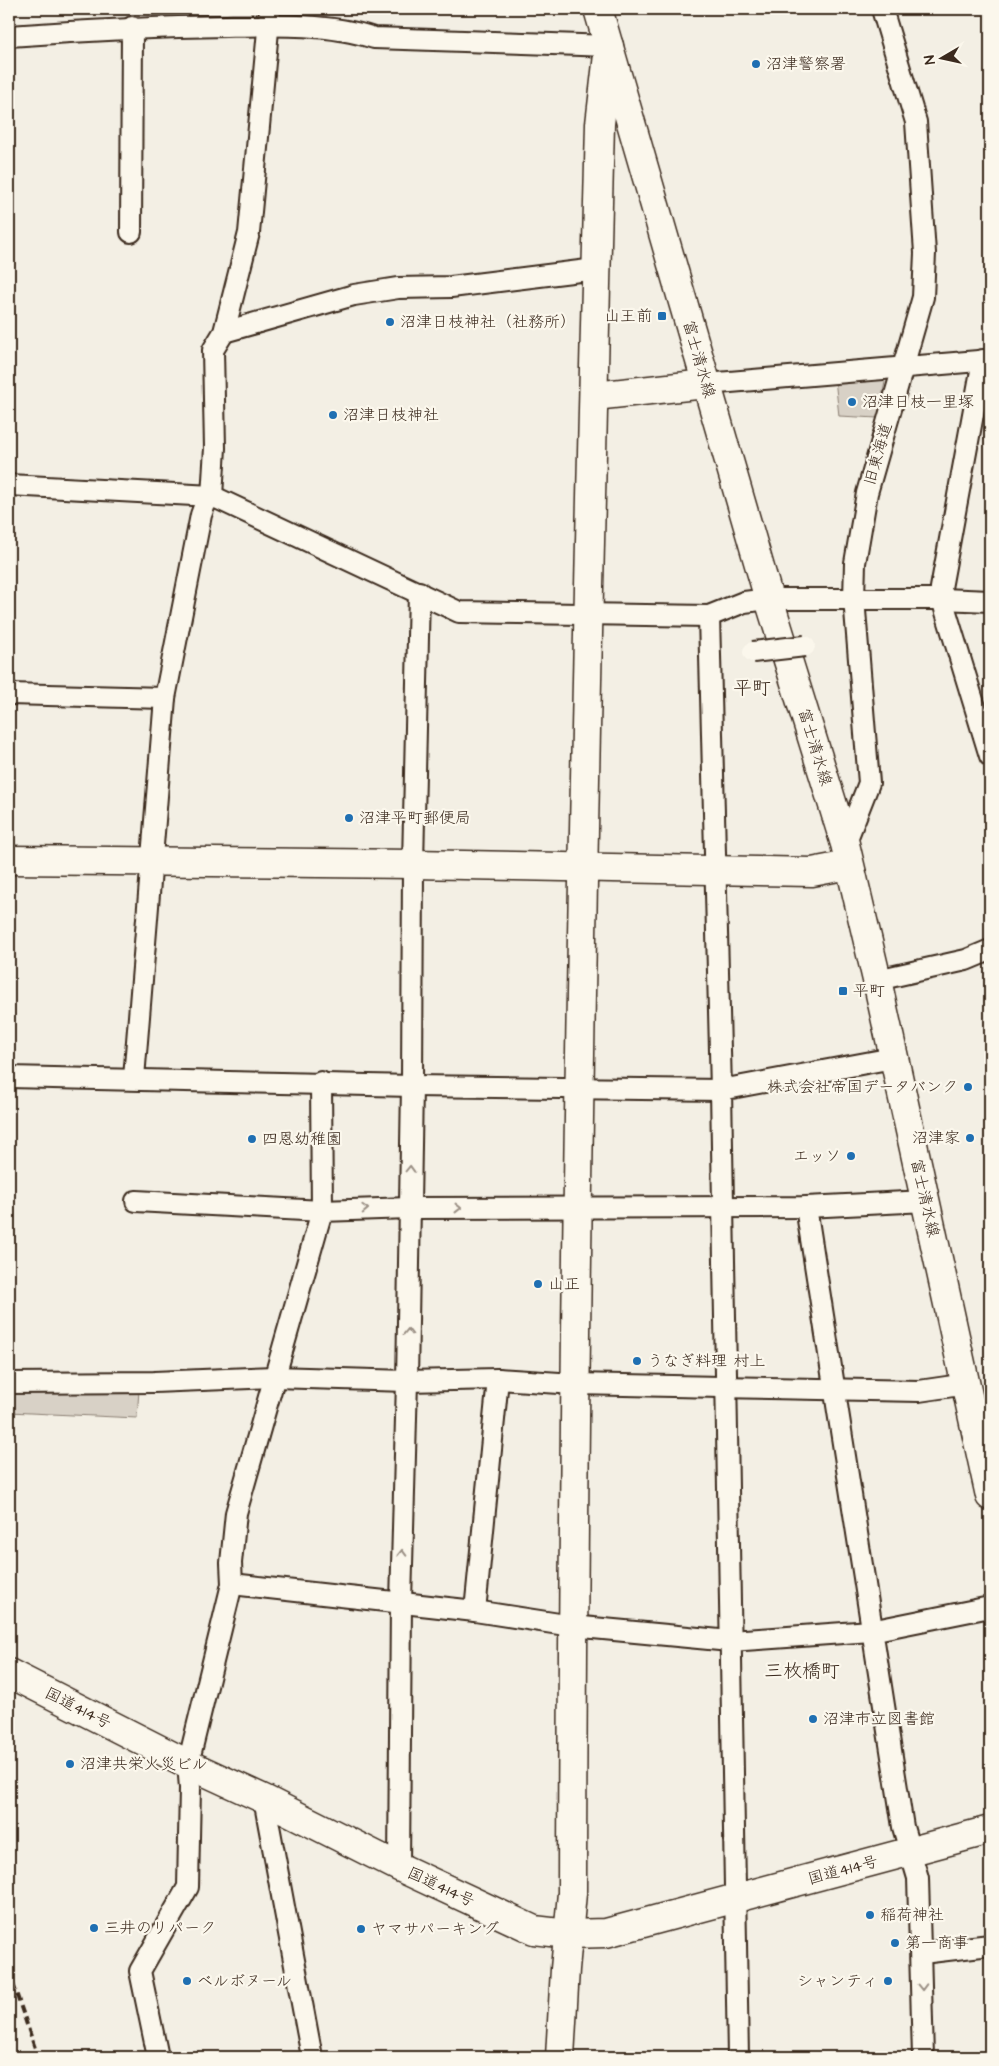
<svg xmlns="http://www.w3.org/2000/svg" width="999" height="2066" font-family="'Architects Daughter','Klee One',sans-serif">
  <rect width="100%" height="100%" fill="#f3efe4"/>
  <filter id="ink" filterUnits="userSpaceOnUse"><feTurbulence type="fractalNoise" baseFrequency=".02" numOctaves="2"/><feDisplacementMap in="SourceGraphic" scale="10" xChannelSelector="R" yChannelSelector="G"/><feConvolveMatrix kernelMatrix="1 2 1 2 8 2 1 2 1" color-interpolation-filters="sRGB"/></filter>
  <g filter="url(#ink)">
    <g fill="#d8d1c6" stroke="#8a7e72">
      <polygon points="879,375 885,382 878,418 839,416 835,379"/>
      <polygon points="9,1385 139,1390 137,1418 9,1412"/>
    </g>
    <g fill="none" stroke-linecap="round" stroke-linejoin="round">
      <defs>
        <g id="street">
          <path d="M9,36C81,31 153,27 226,26C273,25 330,23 374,38L609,46"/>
          <polyline points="131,232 132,27"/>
          <polyline points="224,332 354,295 398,288 451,287 596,269"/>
          <polyline points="983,360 941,588 942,599 990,756"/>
          <polyline points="706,384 990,360"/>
          <polyline points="9,485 212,496 459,612 709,616 744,602 769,599 942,599 990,601"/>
          <polyline points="709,616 721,1090 738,2057"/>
          <polyline points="9,694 165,698"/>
          <polyline points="845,844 869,783 854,598 855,563 867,493 923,297 925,253 916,122 882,9"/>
          <polyline points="877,980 966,960 990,950"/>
          <polyline points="9,1077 412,1086 721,1090 893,1058"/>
          <polyline points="134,1078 165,698 201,515 205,504 212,496 215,448 213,350 224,332 249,233 270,9"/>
          <polyline points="136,1201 322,1211 409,1208 806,1207 926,1201"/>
          <polyline points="806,1207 903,1827 918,1878 923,2057"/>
          <polyline points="9,1383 154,1382 274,1377 407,1381 498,1379 575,1384 919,1391 967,1384"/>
          <polyline points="232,1584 475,1611 572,1626 730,1641 871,1631 990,1607"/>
          <polyline points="475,1611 498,1379"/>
          <polyline points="264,1799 312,2057"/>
          <polyline points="399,1867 401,1602 407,1381 412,1086 413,864 419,592"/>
          <polyline points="922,1953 990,1945"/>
          <polyline points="158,2057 140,1971 188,1887 190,1788 188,1764 232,1584 231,1563 236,1513 322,1211 321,1082"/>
        </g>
        <g id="secondary">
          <polyline points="598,9 769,599 845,844 877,980 990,1496"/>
          <polyline points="594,396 706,384"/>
          <polyline points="9,860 413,864 812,872 849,865"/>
          <path d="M560,2057L565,1969L572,1893C573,1303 585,714 600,124L609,46"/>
        </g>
        <polyline id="highway" points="9,1673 188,1764 264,1799 399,1867 534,1930 568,1934 606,1933 990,1830"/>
      </defs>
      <use href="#street" stroke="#3b2a1e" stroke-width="24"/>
      <use href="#secondary" stroke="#3b2a1e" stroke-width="31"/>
      <use href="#highway" stroke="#3b2a1e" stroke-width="31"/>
      <use href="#street" stroke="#fbf7ec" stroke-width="20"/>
      <use href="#secondary" stroke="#fbf7ec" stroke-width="28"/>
      <use href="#highway" stroke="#fbf7ec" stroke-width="28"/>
      <polyline stroke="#3b2a1e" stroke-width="4" stroke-dasharray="8 4" stroke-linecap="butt" points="9,1972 38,2057"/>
      <defs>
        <polyline id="street-bridge" points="753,652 805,646"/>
      </defs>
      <use href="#street-bridge" stroke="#3b2a1e" stroke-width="24" stroke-linecap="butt"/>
      <use href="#street-bridge" stroke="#fbf7ec" stroke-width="20"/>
    </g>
    <defs><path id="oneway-chevron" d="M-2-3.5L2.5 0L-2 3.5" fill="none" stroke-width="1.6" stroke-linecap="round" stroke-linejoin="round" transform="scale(1.25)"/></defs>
    <g stroke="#9b9085">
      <use href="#oneway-chevron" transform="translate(410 1169) rotate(-88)"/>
      <use href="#oneway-chevron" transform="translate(458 1208)"/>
      <use href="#oneway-chevron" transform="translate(365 1209) rotate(-2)"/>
      <use href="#oneway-chevron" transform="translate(408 1332) rotate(-89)"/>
      <use href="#oneway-chevron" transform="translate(402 1553) rotate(-89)"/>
      <use href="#oneway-chevron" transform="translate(922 1987) rotate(89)"/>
    </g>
  </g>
  <g fill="#1f6fb2" stroke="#fbf7ec" stroke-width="2">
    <circle cx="756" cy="64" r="5"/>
    <rect x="657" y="311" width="10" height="10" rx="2.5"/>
    <circle cx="390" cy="322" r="5"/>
    <circle cx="852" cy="402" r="5"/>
    <circle cx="333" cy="415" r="5"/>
    <circle cx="349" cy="818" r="5"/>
    <rect x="838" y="986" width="10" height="10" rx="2.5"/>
    <circle cx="968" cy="1087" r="5"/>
    <circle cx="970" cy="1138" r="5"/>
    <circle cx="252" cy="1139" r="5"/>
    <circle cx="851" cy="1156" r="5"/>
    <circle cx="538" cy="1284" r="5"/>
    <circle cx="637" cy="1361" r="5"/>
    <circle cx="813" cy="1719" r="5"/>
    <circle cx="70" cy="1764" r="5"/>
    <circle cx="870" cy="1915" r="5"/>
    <circle cx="94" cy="1928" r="5"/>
    <circle cx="361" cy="1929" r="5"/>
    <circle cx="895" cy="1943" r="5"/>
    <circle cx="187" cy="1981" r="5"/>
    <circle cx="888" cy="1981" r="5"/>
  </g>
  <g text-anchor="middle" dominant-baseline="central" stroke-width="4.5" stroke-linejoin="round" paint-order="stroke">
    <g font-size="16" fill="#3b2a1e" stroke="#fbf7ec" text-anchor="start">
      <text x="766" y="64">沼津警察署</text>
      <text x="652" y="316" text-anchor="end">山王前</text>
      <text x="400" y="322">沼津日枝神社（社務所）</text>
      <text x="862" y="402">沼津日枝一里塚</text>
      <text x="343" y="415">沼津日枝神社</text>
      <text x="359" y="818">沼津平町郵便局</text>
      <text x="853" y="991">平町</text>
      <text x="958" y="1087" text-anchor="end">株式会社帝国データバンク</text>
      <text x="960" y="1138" text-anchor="end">沼津家</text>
      <text x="262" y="1139">四恩幼稚園</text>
      <text x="841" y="1156" text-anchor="end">エッソ</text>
      <text x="548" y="1284">山正</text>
      <text x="647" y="1361">うなぎ料理 村上</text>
      <text x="823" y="1719">沼津市立図書館</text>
      <text x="80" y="1764">沼津共栄火災ビル</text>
      <text x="880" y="1915">稲荷神社</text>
      <text x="104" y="1928">三井のリパーク</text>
      <text x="371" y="1929">ヤマサパーキング</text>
      <text x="905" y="1943">第一商事</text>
      <text x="197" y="1981">ベルボヌール</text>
      <text x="878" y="1981" text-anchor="end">シャンティ</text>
    </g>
    <g font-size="16" fill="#3b2a1e" stroke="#fbf7ec">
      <text transform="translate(699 359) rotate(74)">富士清水線</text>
      <text transform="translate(878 454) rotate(-74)">旧東海道</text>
      <text transform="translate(815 747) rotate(73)">富士清水線</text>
      <text transform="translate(925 1198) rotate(77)">富士清水線</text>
      <text transform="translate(78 1708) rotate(27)">国道414号</text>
      <text transform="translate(843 1870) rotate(-15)">国道414号</text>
      <text transform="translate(441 1887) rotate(25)">国道414号</text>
    </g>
    <g font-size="19" fill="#3b2a1e" stroke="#fbf7ec">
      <text x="752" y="688">平町</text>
      <text x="802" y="1671">三枚橋町</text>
    </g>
  </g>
  <rect width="999" height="2066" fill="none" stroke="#fbf7ec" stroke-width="30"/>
  <rect x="15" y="15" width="969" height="2036" fill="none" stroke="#3b2a1e" stroke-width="2" filter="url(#ink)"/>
  <g transform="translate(942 58) rotate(261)" stroke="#fbf7ec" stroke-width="4" paint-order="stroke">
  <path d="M0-4L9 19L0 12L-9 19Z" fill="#3b2a1e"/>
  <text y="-8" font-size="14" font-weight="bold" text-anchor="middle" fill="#3b2a1e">N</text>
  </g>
</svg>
